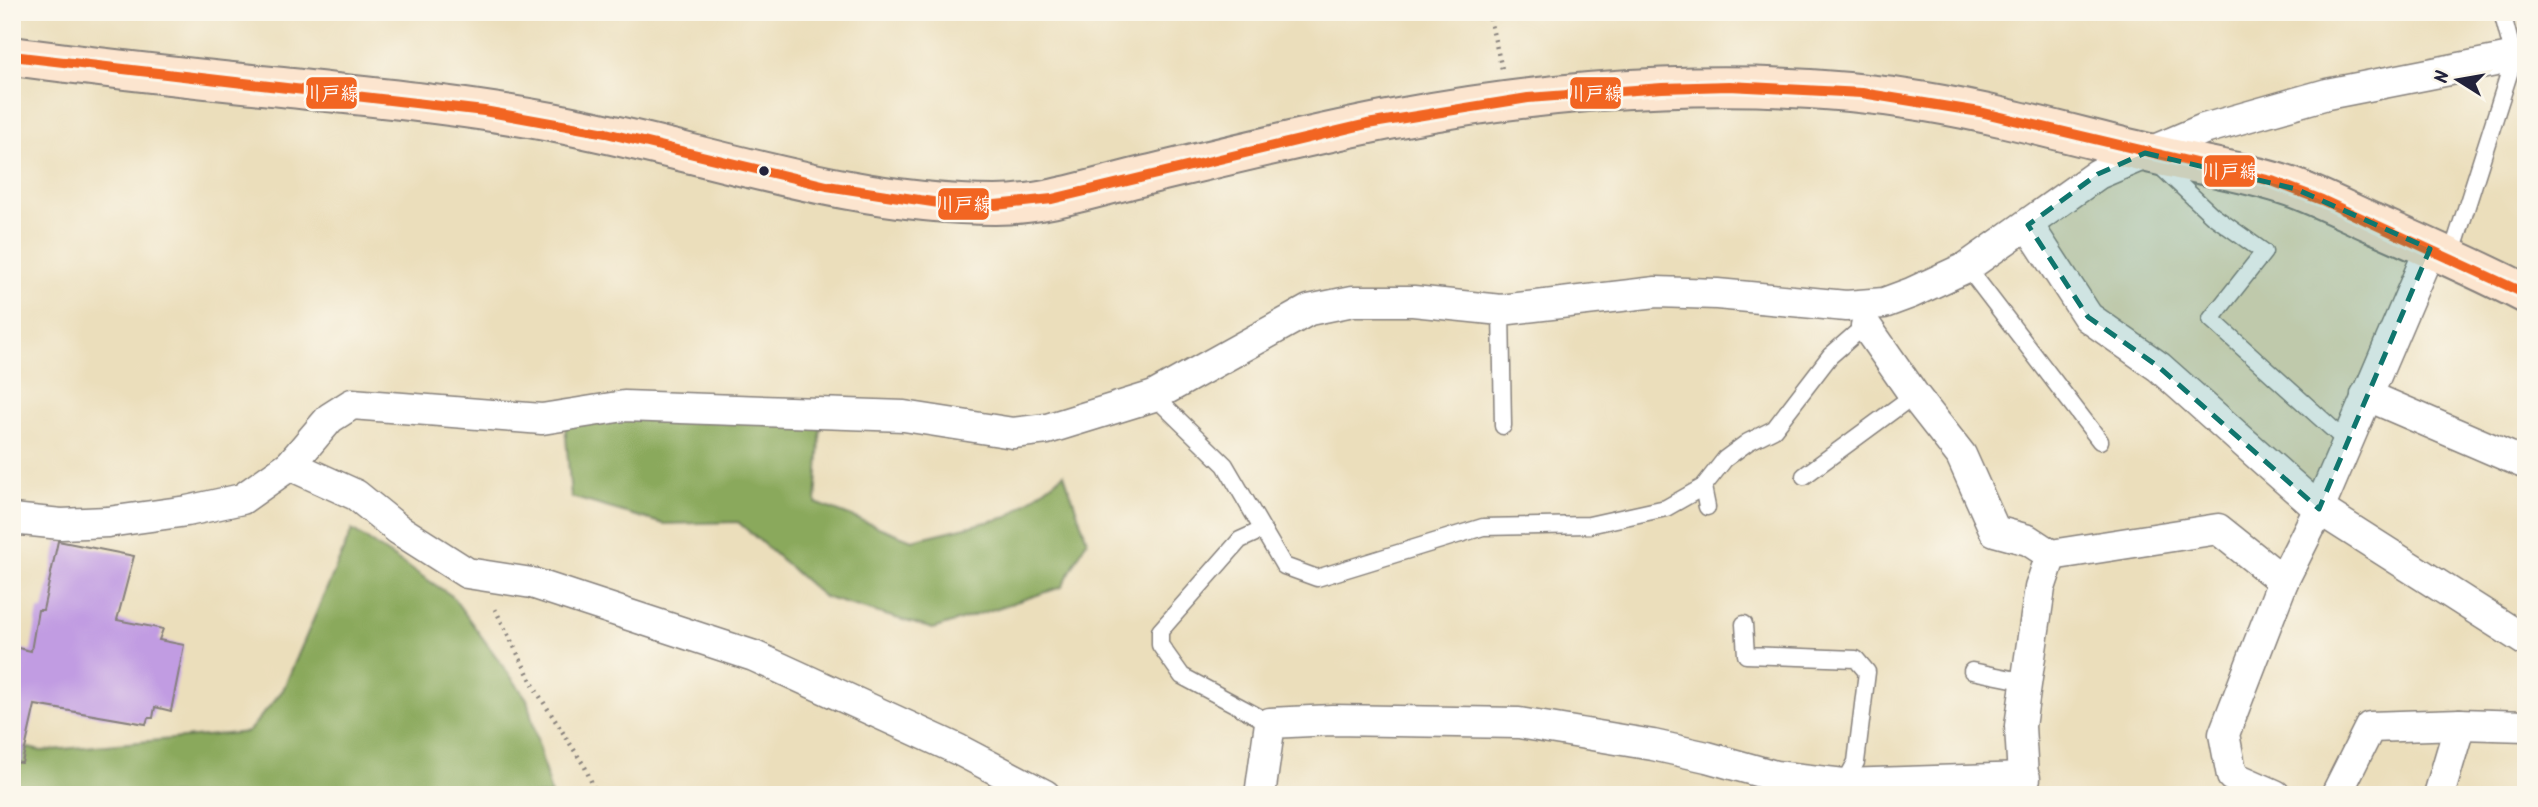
<svg xmlns="http://www.w3.org/2000/svg" width="2538" height="807" font-family="Kalam,'Klee One',sans-serif">
  <rect width="100%" height="100%" fill="#fbf7ec"/>
  <filter id="ink" filterUnits="userSpaceOnUse"><feTurbulence type="fractalNoise" baseFrequency=".0143" numOctaves="2"/><feDisplacementMap in="SourceGraphic" scale="14" xChannelSelector="R" yChannelSelector="G"/><feConvolveMatrix kernelMatrix="1 2 1 2 8 2 1 2 1" color-interpolation-filters="sRGB"/></filter>
  <filter id="wash" filterUnits="userSpaceOnUse"><feTurbulence type="fractalNoise" baseFrequency=".00686" numOctaves="4" result="noise"/><feDisplacementMap in="SourceGraphic" scale="28" xChannelSelector="R" yChannelSelector="G"/><feGaussianBlur stdDeviation="1.57" result="paint"/><feColorMatrix in="noise" values="0 0 0 0 0 0 0 0 0 0 0 0 0 0 0 0 0 1.4 0 .05"/><feComposite in="paint" operator="in"/></filter>
  <g filter="url(#wash)">
    <rect width="100%" height="100%" fill="#ebdebb"/>
    <g fill="#8aa95c" stroke="#56664c" stroke-width="2">
      <polygon points="563,400 652,404 821,424 816,503 912,540 1008,517 1064,474 1087,540 1062,587 933,629 824,597 738,522 664,524 571,497"/>
      <polygon points="352,530 452,596 527,699 551,795 12,795 12,744 41,751 248,732 283,690"/>
    </g>
    <g id="blocks">
      <polygon fill="#c19ce2" points="58,541 134,556 117,620 163,629 159,640 184,645 171,711 155,707 153,718 148,718 146,724 35,705 22,763 12,762 12,654 17,655 18,648 31,651 38,610 43,610"/>
    </g>
  </g>
  <g filter="url(#ink)">
    <use href="#blocks" fill-opacity="0" stroke="#86807b" stroke-width="2"/>
    <g fill="none" stroke-linecap="round" stroke-linejoin="round">
      <defs>
        <g id="lane">
          <polyline points="2158,164 2212,215 2264,252 2211,319 2347,442"/>
          <polyline points="2451,256 2514,58 2502,12"/>
          <polyline points="1967,267 2100,441"/>
          <polyline points="1501,310 1503,426"/>
          <polyline points="1154,396 1225,465 1284,566 1317,578 1483,527 1589,525 1666,508 1703,487 1725,459 1748,442 1774,429 1830,356 1870,321"/>
          <polyline points="1804,476 1914,395"/>
          <polyline points="1703,487 1707,507"/>
          <polyline points="1262,530 1240,540 1160,631 1160,645 1182,676 1270,723"/>
          <polyline points="1744,624 1746,655 1856,659 1867,672 1856,762 1844,784"/>
          <polyline points="1972,671 2027,682"/>
        </g>
        <g id="street">
          <polyline points="2028,225 2088,317 2159,367 2319,509 2526,641"/>
          <polyline points="1866,326 1914,395 1961,455 1995,531 2028,540 2051,555 2218,529 2283,581"/>
          <polyline points="2366,395 2526,464"/>
          <polyline points="290,465 356,495 398,529 467,573 532,583 754,656 959,750 1045,795"/>
          <polyline points="12,519 61,524 108,522 187,511 242,499 290,465 330,418 352,404 542,419 624,406 904,416 1013,433 1047,429 1154,396 1309,310 1353,301 1413,301 1501,310 1656,292 1717,294 1846,306 1884,303 1911,293 1967,267 2098,174 2204,129 2327,94 2526,55"/>
          <polyline points="1260,795 1270,723 1332,720 1519,723 1653,745 1707,757 1775,776 1844,784 2025,778"/>
          <polyline points="2024,795 2020,726 2040,588 2051,555"/>
          <polyline points="2275,795 2232,776 2224,734 2283,581 2319,509 2430,249"/>
          <polyline points="2336,795 2370,727 2460,724 2526,726"/>
          <polyline points="2439,795 2460,724"/>
        </g>
        <path id="secondary" d="M12,56C102,68 192,78 282,87C372,97 462,105 551,122C698,149 844,205 995,205C1046,205 1097,187 1147,175C1230,155 1314,134 1399,118C1567,86 1757,74 1926,102C1998,114 2069,134 2140,151C2190,164 2241,170 2291,187C2319,197 2346,211 2373,223C2425,246 2476,268 2526,294"/>
      </defs>
      <use href="#lane" stroke="#86807b" stroke-width="19"/>
      <use href="#street" stroke="#86807b" stroke-width="33"/>
      <use href="#secondary" stroke="#86807b" stroke-width="42"/>
      <g stroke="#86807b" stroke-width="4.5" stroke-dasharray="2 5" stroke-linecap="butt">
        <polyline points="1488,12 1502,69"/>
        <polyline points="495,609 537,692 585,767 597,795"/>
      </g>
      <use href="#lane" stroke="#fff" stroke-width="16"/>
      <use href="#street" stroke="#fff" stroke-width="30"/>
      <use href="#secondary" stroke="#fce5cf" stroke-width="38"/>
      <defs>
        <polyline id="bus-1" points="12,56 484,111 606,133 827,186 939,203 995,205 1052,199 1367,124 1528,98 1662,88 1729,86 1862,93 1980,112 2272,181 2322,200 2526,294"/>
      </defs>
      <use href="#bus-1" stroke="#fbf7ec" stroke-width="16"/>
      <use href="#bus-1" stroke="#f26522" stroke-width="10"/>
    </g>
  </g>
  <path fill="#0f766e" fill-opacity="0.2" stroke="#0f766e" stroke-width="5" stroke-dasharray="14 9" stroke-linejoin="round" d="M2145,153L2296,189L2430,249L2319,509L2159,367L2088,317L2028,225L2098,174Z"/>
  <circle fill="#22223b" stroke="#fbf7ec" stroke-width="2.5" cx="764" cy="171" r="6"/>
  <g stroke="#fbf7ec" stroke-width="2.5">
    <rect x="1569" y="76" width="53" height="34" rx="7" fill="#f26522"/>
    <rect x="305" y="76" width="53" height="34" rx="7" fill="#f26522"/>
    <rect x="2203" y="154" width="53" height="34" rx="7" fill="#f26522"/>
    <rect x="937" y="187" width="53" height="34" rx="7" fill="#f26522"/>
  </g>
  <g font-size="19" text-anchor="middle" font-weight="bold" fill="#fff">
    <text x="1595" y="100">川戸線</text>
    <text x="331" y="100">川戸線</text>
    <text x="2230" y="178">川戸線</text>
    <text x="964" y="211">川戸線</text>
  </g>
  <rect width="2538" height="807" fill="none" stroke="#fbf7ec" stroke-width="42"/>
  <g transform="translate(2458 80) rotate(281)" stroke="#fbf7ec" stroke-width="5" paint-order="stroke">
  <path d="M0-5L12 26L0 18L-12 26Z" fill="#22223b"/>
  <text y="-10" font-size="19" font-weight="bold" text-anchor="middle" fill="#22223b">N</text>
  </g>
</svg>
